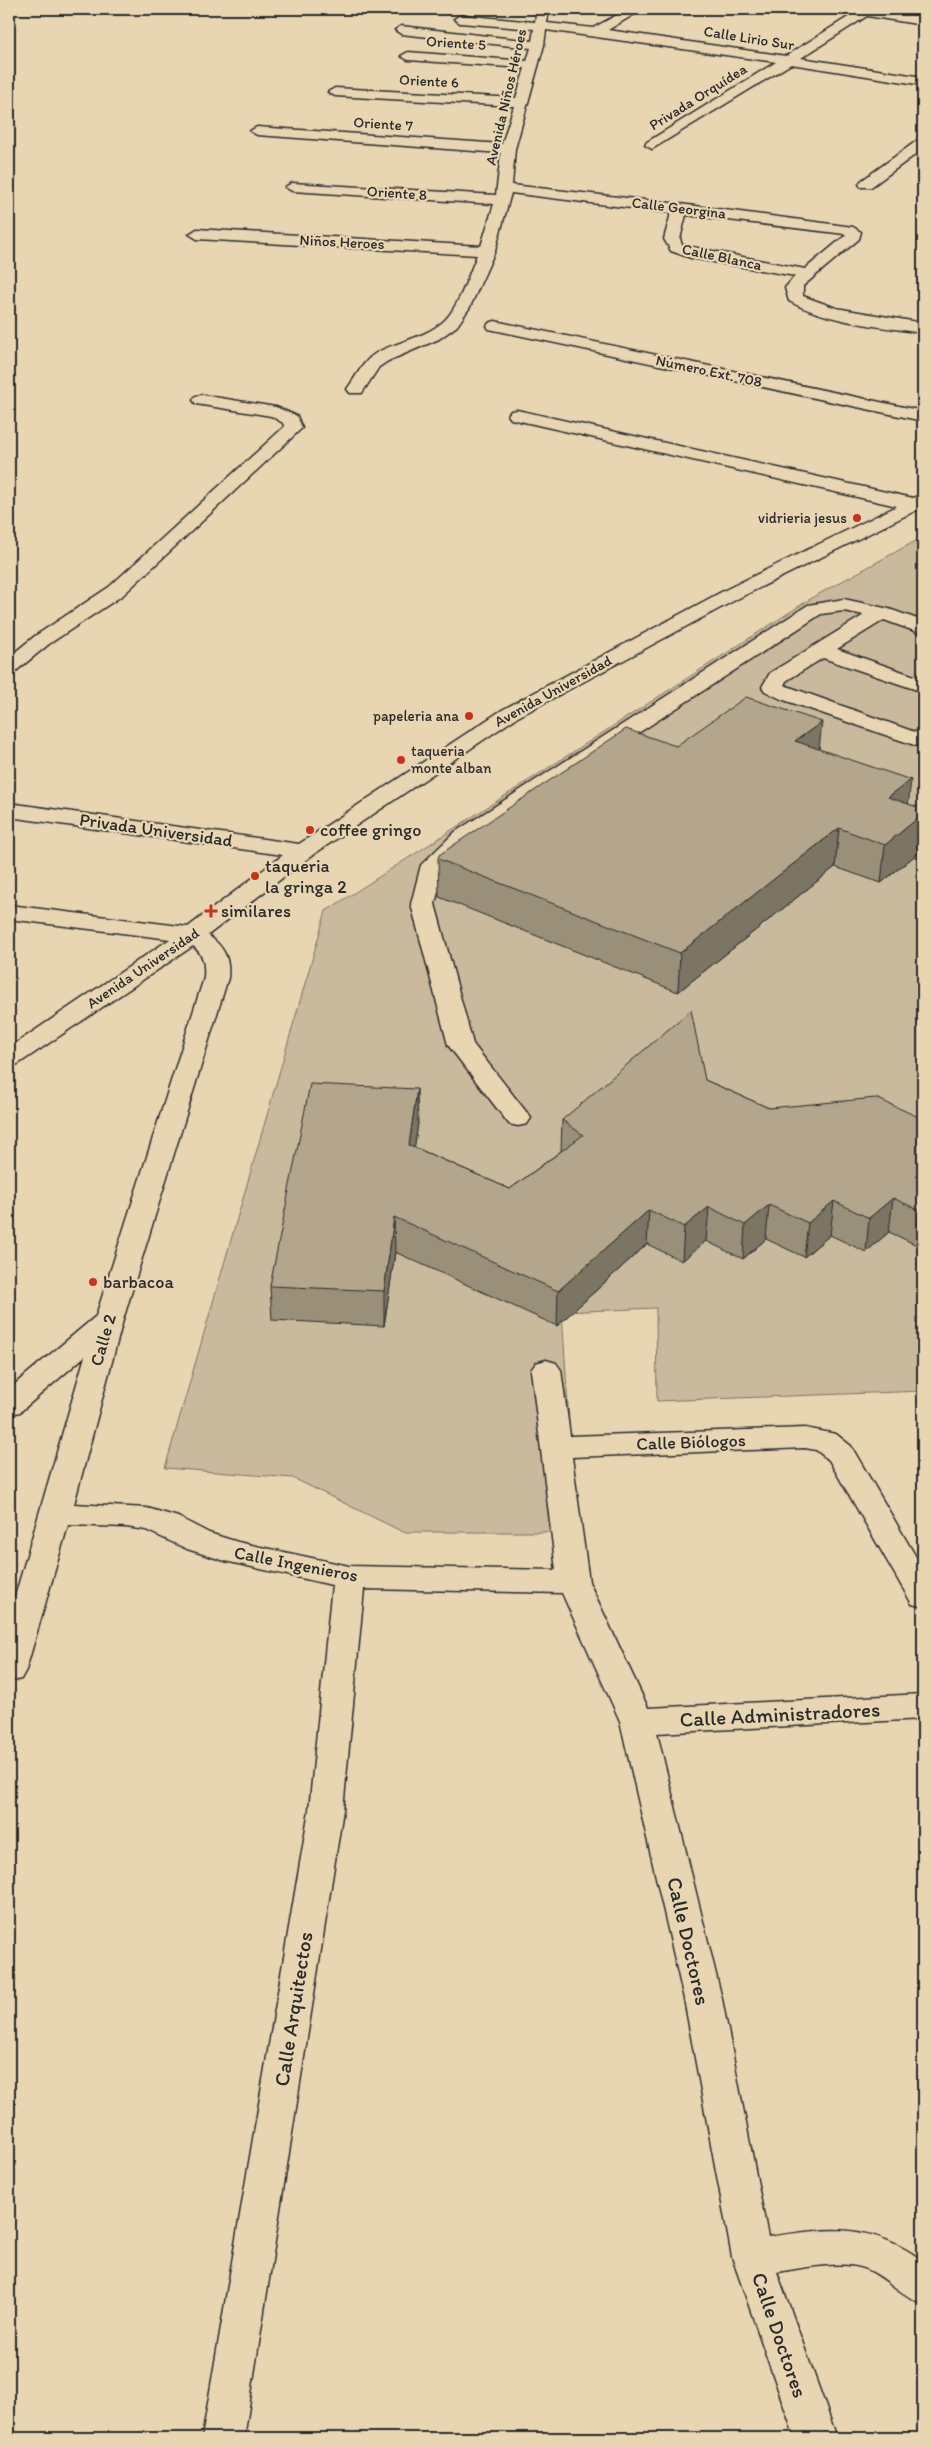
<svg xmlns="http://www.w3.org/2000/svg" width="932" height="2447" font-family="Itim,sans-serif">
  <rect width="100%" height="100%" fill="#e8d6b3"/>
  <filter id="ink" filterUnits="userSpaceOnUse"><feTurbulence type="fractalNoise" baseFrequency=".02" numOctaves="2"/><feDisplacementMap in="SourceGraphic" scale="10" xChannelSelector="R" yChannelSelector="G"/><feConvolveMatrix kernelMatrix="1 2 1 2 8 2 1 2 1" color-interpolation-filters="sRGB"/></filter>
  <g filter="url(#ink)">
    <polygon fill="#c9ba9d" stroke="#7a7264" points="923,537 923,1391 657,1401 656,1308 562,1312 576,1532 403,1532 293,1478 165,1468 326,911 815,596"/>
    <g fill="none" stroke-linecap="round" stroke-linejoin="round">
      <defs>
        <g id="minor">
          <path d="M537,9H549L547,23L593,28L628,9H643L608,30L786,56L853,14L847,13L846,9H876L923,17V25L867,16L801,58L923,77V85L791,64L652,149L645,145L647,142L776,62L546,30L544,45L515,149L512,185L680,204L853,227L861,232L859,239L803,286V296L836,308L923,323V333C882,327 826,322 789,301L785,288L795,276L691,258L671,251L664,239L671,213L511,193L495,251L470,307L457,326L439,339L388,361L379,367L362,393H350L347,389C356,377 363,361 376,353C398,341 426,338 445,320C459,306 469,274 477,255L197,239L189,234L197,229L481,246L494,204L292,191L285,187L292,183L496,195L501,153L257,135L250,131L257,127L502,144L514,106L335,96L328,92L335,88L516,98L525,68L408,60L401,56L408,52L527,61L531,48L401,34L395,30L401,26L532,41L534,29L460,23L454,19L460,15L535,22ZM686,215L845,234L846,235L805,269L682,245L680,239Z"/>
          <polygon points="923,139 923,149 871,187 861,187 859,184 861,181 918,140"/>
          <polygon points="495,321 923,411 923,421 489,329 487,326 489,323"/>
          <polygon points="202,395 276,407 297,416 302,428 123,595 49,644 16,671 9,673 9,657 35,636 109,587 284,427 283,423 271,416 196,404 193,400 196,396"/>
          <path d="M517,410L913,498L923,494V507L739,598L516,718L311,856L208,935C224,947 230,958 228,978L123,1320L74,1504L147,1508L178,1517L209,1533L238,1542L349,1566L556,1570L531,1370L536,1363L546,1360L556,1363L561,1370L570,1436L805,1428L836,1434L851,1446L923,1569V1607L912,1604L829,1460L816,1450L805,1448L572,1457L589,1582L648,1708L923,1694V1719L657,1733L722,1999L768,2237C830,2228 869,2222 923,2261V2304C902,2296 887,2278 867,2269C844,2259 802,2268 777,2272L837,2438H795L732,2257L684,1999L620,1721L562,1593L364,1589L343,1810L244,2438H202L309,1810L332,1585L225,1561L187,1549L146,1530L126,1527L68,1525L26,1670L21,1679L9,1682V1617L85,1356L20,1412L9,1415V1389L96,1316L204,978C205,964 204,955 193,946L18,1064L9,1067V1048L170,939L9,919V905L188,927L283,855L9,817V803L299,844L502,710L725,590L897,506L511,419L508,415L511,411Z"/>
          <polygon points="844,599 889,609 923,621 923,634 884,620 837,649 923,679 923,692 823,658 786,681 784,685 923,735 923,748 781,699 765,691 762,687 770,673 864,615 844,611 821,614 471,842 444,867 435,904 473,1044 531,1118 527,1124 518,1126 509,1124 448,1045 411,904 421,865 455,832 808,605"/>
        </g>
      </defs>
      <use href="#minor" stroke="#2b2b2b" stroke-width="3"/>
      <polyline stroke="#2b2b2b" stroke-width="2" stroke-dasharray="2 2" stroke-linecap="butt" points="9,12 23,9"/>
      <use href="#minor" fill="#e8d6b3" fill-rule="evenodd"/>
    </g>
    <g fill="#9a8f79" stroke="#2b2b2b">
      <polygon points="676,746 819,749 908,804 923,809 923,849 881,883 835,867 678,992 439,897 438,859"/>
      <polygon points="705,1080 769,1108 923,1119 923,1248 889,1232 866,1252 830,1235 804,1257 766,1239 743,1259 706,1241 682,1261 647,1244 557,1326 395,1252 384,1326 272,1320 270,1286 418,1123 414,1147 510,1189 561,1151 562,1120"/>
    </g>
    <g fill="#7d7463" stroke="#2b2b2b">
      <polygon points="822,722 818,759 795,741"/>
      <polygon points="911,780 907,817 888,797"/>
      <polygon points="923,814 923,849 881,883 885,845"/>
      <polygon points="839,828 835,867 678,992 680,953"/>
      <polygon points="417,1089 418,1123 410,1179 409,1145"/>
      <polygon points="893,1198 889,1232 866,1252 869,1218"/>
      <polygon points="834,1201 830,1235 804,1257 808,1223"/>
      <polygon points="769,1205 766,1239 743,1259 745,1225"/>
      <polygon points="709,1207 706,1241 682,1261 684,1227"/>
      <polygon points="649,1210 647,1244 557,1326 558,1291"/>
      <polygon points="394,1217 395,1252 384,1326 384,1291"/>
    </g>
    <g fill="#b3a68d" stroke="#2b2b2b">
      <polygon points="746,697 822,722 795,741 911,780 888,797 923,809 923,814 885,845 839,828 680,953 438,859 439,855 626,729 676,746"/>
      <polygon points="691,1010 705,1080 769,1108 876,1098 923,1119 923,1212 893,1198 869,1218 834,1201 808,1223 769,1205 745,1225 709,1207 684,1227 649,1210 558,1291 394,1217 384,1291 270,1286 310,1084 417,1089 409,1145 510,1189 583,1135 562,1120"/>
    </g>
  </g>
  <g fill="#c8321e" stroke="#e8d6b3" stroke-width="2">
    <circle cx="857" cy="518" r="5"/>
    <circle cx="469" cy="716" r="5"/>
    <circle cx="401" cy="760" r="5"/>
    <circle cx="310" cy="830" r="5"/>
    <circle cx="255" cy="876" r="5"/>
    <path d="M208.5 903.5h5v5h5v5h-5v5h-5v-5h-5v-5h5z"/>
    <circle cx="93" cy="1282" r="5"/>
  </g>
  <g text-anchor="middle" dominant-baseline="central" stroke-width="4.5" stroke-linejoin="round" paint-order="stroke">
    <g font-size="15" fill="#2b2b2b" stroke="#e8d6b3">
      <text transform="translate(749 38) rotate(9)">Calle Lirio Sur</text>
      <text transform="translate(456 43) rotate(4)">Oriente 5</text>
      <text transform="translate(429 81) rotate(3)">Oriente 6</text>
      <text transform="translate(506 97) rotate(-77)">Avenida Niños Héroes</text>
      <text transform="translate(698 97) rotate(-32)">Privada Orquídea</text>
      <text transform="translate(383 124) rotate(4)">Oriente 7</text>
      <text transform="translate(397 193) rotate(4)">Oriente 8</text>
      <text transform="translate(679 208) rotate(7)">Calle Georgina</text>
      <text transform="translate(342 242) rotate(3)">Niños Heroes</text>
      <text transform="translate(722 257) rotate(12)">Calle Blanca</text>
      <text transform="translate(709 371) rotate(12)">Número Ext. 708</text>
      <text transform="translate(553 691) rotate(-29)">Avenida Universidad</text>
      <text transform="translate(143 968) rotate(-34)">Avenida Universidad</text>
    </g>
    <g font-size="15" fill="#2b2b2b" stroke="#e8d6b3" text-anchor="end">
      <text x="847" y="518">vidrieria jesus</text>
      <text x="459" y="716">papeleria ana</text>
      <text x="411" y="751" text-anchor="start">taqueria<tspan x="411" dy="17">monte alban</tspan></text>
    </g>
    <g font-size="18" fill="#2b2b2b" stroke="#e8d6b3">
      <text transform="translate(156 830) rotate(8)">Privada Universidad</text>
      <text transform="translate(103 1340) rotate(-74)">Calle 2</text>
      <text transform="translate(691 1442) rotate(-2)">Calle Biólogos</text>
      <text transform="translate(296 1564) rotate(11)">Calle Ingenieros</text>
    </g>
    <g font-size="18" fill="#2b2b2b" stroke="#e8d6b3" text-anchor="start">
      <text x="320" y="830">coffee gringo</text>
      <text x="265" y="866">taqueria<tspan x="265" dy="21">la gringa 2</tspan></text>
      <text x="221" y="911">similares</text>
      <text x="103" y="1282">barbacoa</text>
    </g>
    <g font-size="21" fill="#2b2b2b" stroke="#e8d6b3">
      <text transform="translate(780 1714) rotate(-3)">Calle Administradores</text>
      <text transform="translate(689 1941) rotate(77)">Calle Doctores</text>
      <text transform="translate(293 2009) rotate(-81)">Calle Arquitectos</text>
      <text transform="translate(780 2335) rotate(71)">Calle Doctores</text>
    </g>
  </g>
  <rect width="932" height="2447" fill="none" stroke="#e8d6b3" stroke-width="30"/>
  <rect x="15" y="15" width="902" height="2417" fill="none" stroke="#2b2b2b" stroke-width="2" filter="url(#ink)"/>
</svg>
